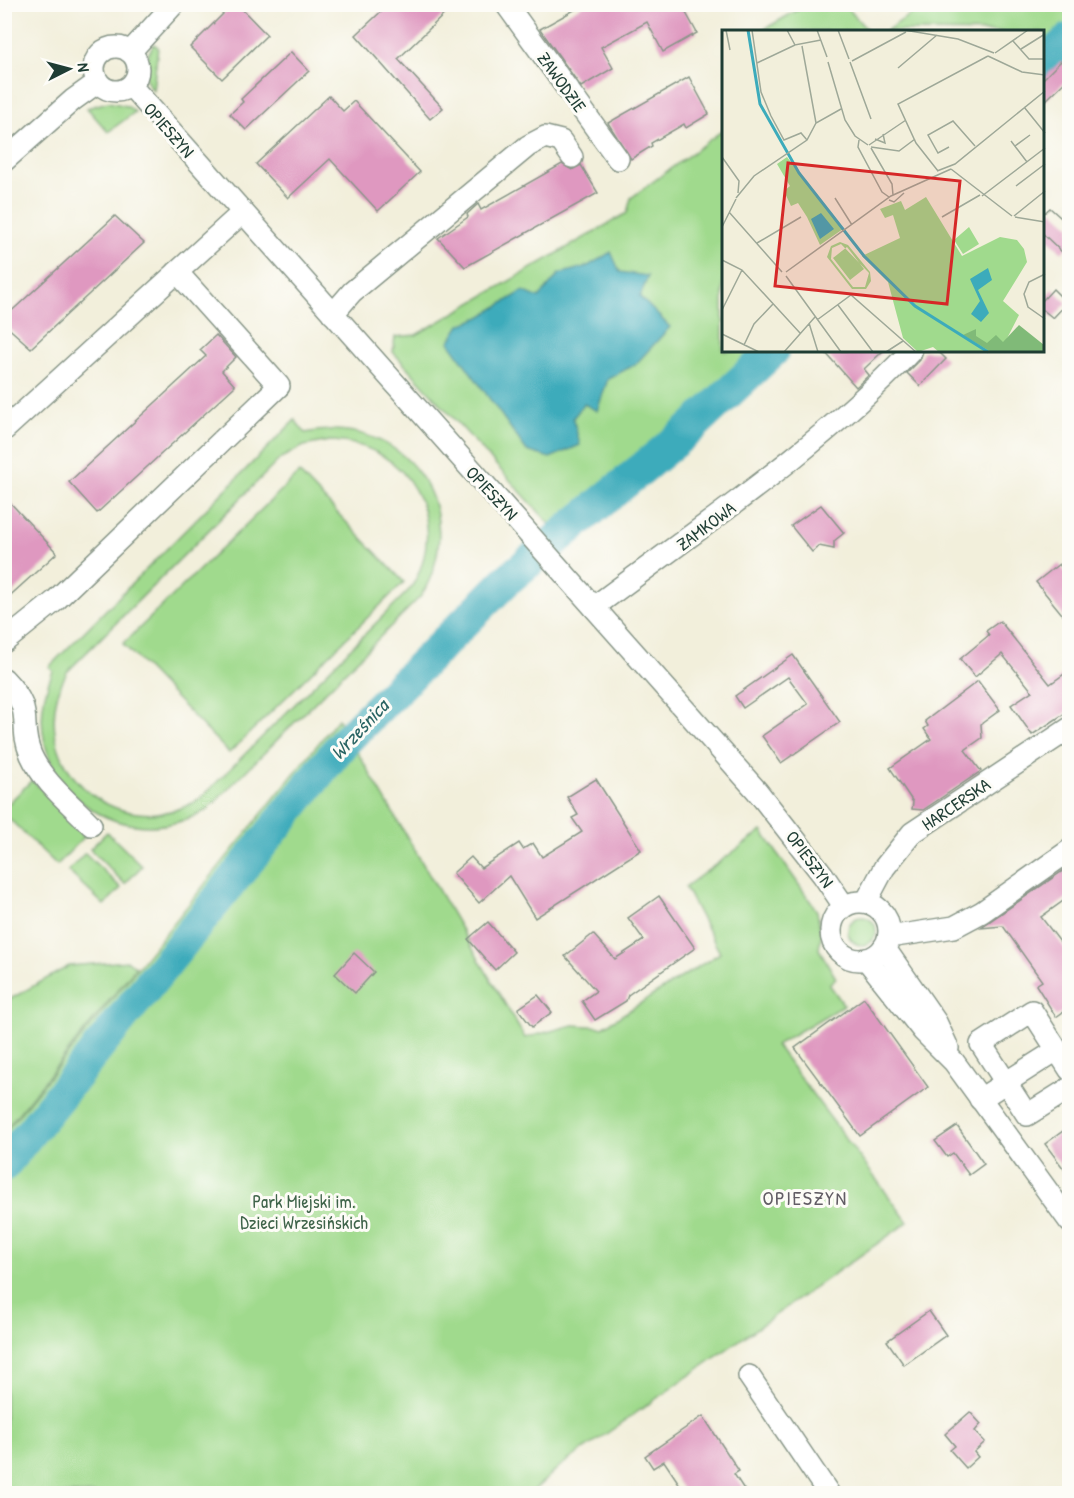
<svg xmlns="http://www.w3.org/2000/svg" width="1074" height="1498" font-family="'Patrick Hand',sans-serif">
  <rect width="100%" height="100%" fill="#fdfcf7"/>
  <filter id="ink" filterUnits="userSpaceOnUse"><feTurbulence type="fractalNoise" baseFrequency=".0167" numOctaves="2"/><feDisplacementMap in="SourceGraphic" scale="12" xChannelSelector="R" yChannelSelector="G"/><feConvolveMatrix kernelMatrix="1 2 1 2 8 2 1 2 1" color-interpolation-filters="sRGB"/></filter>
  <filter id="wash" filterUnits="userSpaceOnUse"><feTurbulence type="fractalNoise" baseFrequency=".008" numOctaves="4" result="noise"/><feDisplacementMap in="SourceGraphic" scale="24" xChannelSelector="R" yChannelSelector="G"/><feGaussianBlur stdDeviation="1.35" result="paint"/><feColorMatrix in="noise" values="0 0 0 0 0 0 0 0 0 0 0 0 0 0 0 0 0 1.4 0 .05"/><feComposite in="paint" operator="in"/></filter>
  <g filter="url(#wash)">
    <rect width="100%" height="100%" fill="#f2efdb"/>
    <g fill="#a0da8d" stroke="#608c60" stroke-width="1.5" fill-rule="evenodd">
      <polygon points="808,4 845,5 868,31 761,31"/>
      <polygon points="925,4 1069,5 1069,29 1043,52 1042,32 886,31"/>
      <path d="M154,44L158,47L153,90C139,76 145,58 154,44Z"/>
      <polygon points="108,102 127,106 135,112 108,132 87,108"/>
      <polygon points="723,130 723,351 756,351 558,533 393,352 395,337 416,335 627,213 631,198"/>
      <path d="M295,420L305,433C404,412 473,509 421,596L208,809C113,865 8,772 53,671L49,667ZM329,441C408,442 452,521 411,588L200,799C115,850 19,760 67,672L281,458L304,446Z"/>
      <polygon points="299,473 404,582 229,753 123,644"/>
      <polygon points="338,719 525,1038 573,1025 603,1027 720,953 685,887 762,831 817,911 821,936 819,949 836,978 829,984 844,1005 776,1045 908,1222 559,1467 531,1493 5,1494 5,1132"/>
      <polygon points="32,780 87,834 57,865 5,815 4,808"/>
      <polygon points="107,832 142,866 125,884 90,849"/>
      <polygon points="85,853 121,888 104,905 68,871"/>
      <circle cx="862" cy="931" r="14"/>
      <polygon points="128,961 136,967 5,1130 5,1002 69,966"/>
    </g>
    <polygon fill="#3cabbb" stroke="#2e7478" stroke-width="1.5" points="611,252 620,272 648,276 640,297 670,327 636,364 608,379 597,411 584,404 573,418 580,445 550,458 527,451 449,342 460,325 480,317 523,291 539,298 559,274 588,266"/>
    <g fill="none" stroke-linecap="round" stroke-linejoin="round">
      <g stroke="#3cabbb" stroke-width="33">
        <polyline points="1042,63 1070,39"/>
        <polyline points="4,1165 344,742 507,580 690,429 773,351"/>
      </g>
    </g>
    <g id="blocks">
      <g fill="#df98c0">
        <polygon points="233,4 237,4 267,35 222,79 190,47"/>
        <polygon points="389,4 455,4 398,59 443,108 430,119 356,35"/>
        <polygon points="585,4 681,4 697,33 663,52 647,22 601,47 613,68 581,87 540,29"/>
        <polygon points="291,52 309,71 246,130 230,114 243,102 241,99"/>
        <polygon points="1061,61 1070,69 1070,77 1042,104 1042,80"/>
        <polygon points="689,77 709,114 686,128 684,124 651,143 652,146 631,159 608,123"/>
        <polygon points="329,96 343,111 354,101 420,172 378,211 330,159 288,198 256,164"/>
        <polygon points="562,164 572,170 581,165 598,193 465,267 438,238 468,217 467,214 478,204 481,210"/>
        <polygon points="1050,208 1070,226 1070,245 1062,252 1042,233 1042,215"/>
        <polygon points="115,216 144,243 31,348 4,324 4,318"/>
        <polygon points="1053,289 1067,303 1053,318 1042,309 1042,301"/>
        <polygon points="216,335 236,357 222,371 235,386 97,513 69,482 206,356 200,350"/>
        <polygon points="824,351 883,351 864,369 869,375 856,387"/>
        <polygon points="923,351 938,351 946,359 920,386 907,373 920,360"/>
        <polygon points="4,496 57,553 4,601"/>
        <polygon points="821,505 844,533 834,541 834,549 819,546 812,552 791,526"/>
        <polygon points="1059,564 1070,578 1070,624 1036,582"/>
        <polygon points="1000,621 1050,684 1070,670 1070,710 1032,735 1011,705 1032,691 1002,654 975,677 960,659 989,635 986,631"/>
        <polygon points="793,655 840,722 781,763 762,736 808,704 788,677 743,708 735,696"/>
        <polygon points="978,681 1000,710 981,724 982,738 965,750 981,771 923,810 912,809 913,802 890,768 931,739 924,729 928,726 925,721"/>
        <polygon points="596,779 641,850 535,918 509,876 479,903 453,873 471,857 481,868 519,843 523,849 533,843 542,857 582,832 572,818 578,815 567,797"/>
        <polygon points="1070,866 1070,896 1041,917 1070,955 1070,1007 1056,1017 1036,985 1042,981 1003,926 980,928"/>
        <polygon points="659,896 695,948 628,995 626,1001 595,1020 582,1001 596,991 565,956 593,934 615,959 644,940 628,918"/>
        <polygon points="488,922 514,952 495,970 468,939"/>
        <polygon points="354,953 374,972 355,993 335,974"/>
        <polygon points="538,995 552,1012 532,1027 518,1009"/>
        <polygon points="864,998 928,1087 860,1136 795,1048"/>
        <polygon points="957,1126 984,1164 969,1175 953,1153 947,1157 935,1141"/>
        <polygon points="1070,1126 1070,1177 1045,1144"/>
        <polygon points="929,1311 946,1335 904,1365 887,1341"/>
        <polygon points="970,1412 981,1424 975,1431 985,1442 974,1452 978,1457 966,1468 950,1450 955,1446 945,1434"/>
        <polygon points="703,1416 739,1471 734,1474 747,1494 686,1494 664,1461 653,1468 645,1456"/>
      </g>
    </g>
  </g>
  <g filter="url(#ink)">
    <use href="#blocks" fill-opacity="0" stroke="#889688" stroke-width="1.5"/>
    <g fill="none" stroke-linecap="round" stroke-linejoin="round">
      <defs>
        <g id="minor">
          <polyline points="506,4 618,159"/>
          <circle cx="116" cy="69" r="22"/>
          <polyline points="130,52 174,4"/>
          <polyline points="131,86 757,791 823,875 844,906"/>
          <polyline points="4,161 73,100 98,82"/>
          <polyline points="333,314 352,292 528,146 545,137 561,141 572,157"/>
          <polyline points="4,430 242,213"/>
          <path d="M594,607C703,525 817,450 911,351"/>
          <polyline points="4,642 55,601 279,386 177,272"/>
          <path d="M4,679C37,713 17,722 31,755C43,782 71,804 91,825"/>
          <polyline points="866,902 884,868 912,833 1070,728"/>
          <circle cx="860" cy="931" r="29"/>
          <polyline points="889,937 954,927 982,912 1070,850"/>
          <polyline points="884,947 936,1022 948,1048"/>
          <polyline points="866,959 923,1031 954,1062 1070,1222"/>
          <polyline points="1070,1070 1032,1011 981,1044 1027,1115 1070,1088"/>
          <polyline points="980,1099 1057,1050"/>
          <polyline points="749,1376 829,1494"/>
        </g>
      </defs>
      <use href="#minor" stroke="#889688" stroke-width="24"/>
      <use href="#minor" stroke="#fff" stroke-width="21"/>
    </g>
  </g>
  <g text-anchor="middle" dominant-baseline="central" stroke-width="6" stroke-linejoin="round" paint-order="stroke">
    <g font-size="18" fill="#1f3d34" stroke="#fdfcf7">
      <text transform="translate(562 82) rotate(54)">ZAWODZIE</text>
      <text transform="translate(169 130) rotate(49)">OPIESZYN</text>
      <text transform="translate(492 493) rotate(47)">OPIESZYN</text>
      <text transform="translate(706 526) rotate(-37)">ZAMKOWA</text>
      <text transform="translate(956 804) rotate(-34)">HARCERSKA</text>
      <text transform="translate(810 859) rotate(53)">OPIESZYN</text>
    </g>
    <g font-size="18" fill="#3f644a" stroke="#fdfcf7">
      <text x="304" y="1201">Park Miejski im.<tspan x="304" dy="21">Dzieci Wrzesińskich</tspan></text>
    </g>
    <g font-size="20" font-style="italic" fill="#296463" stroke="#fdfcf7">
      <text transform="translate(359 729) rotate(-47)">Wrześnica</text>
    </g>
    <g font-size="20" letter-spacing="1.5" fill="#625d65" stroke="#fdfcf7">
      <text x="805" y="1197">OPIESZYN</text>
    </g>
  </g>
  <g transform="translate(722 30)">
    <rect width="322" height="322" fill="#f2efdb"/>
    <path d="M65,127L121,199L98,215L85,187L76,173L69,176L62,161L68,156L55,134ZM204,167L240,226L278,207L295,210L302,219L305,232L281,271L297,285L278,322H217L211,317L196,322L181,308L166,252L140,226L178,208L171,185L163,188L158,179L179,171L183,180ZM247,197L257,214L241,224L232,210ZM118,212L126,215L148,242L149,251L144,259H130L105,227L109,216ZM119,214L147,243L143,257H131L109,229L110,218ZM125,217L142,239L128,250L111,228Z" fill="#a0da8d" fill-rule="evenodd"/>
    <path d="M297,295L322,315V322H269L241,305L254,299V306L265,313L274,305L281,312Z" fill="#80ba78"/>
    <path d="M99,183L112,199L98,209L89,189ZM266,238L270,250L256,260L267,283L259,292L249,284L258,271L248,249Z" fill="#3cabbb"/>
    <path fill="none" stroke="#3cabbb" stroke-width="3" d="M26,0L38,74L77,143L142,226L193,276L266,322"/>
    <path fill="none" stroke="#9ea898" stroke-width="1.5" d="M4,0L8,20M30,0L39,62L49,86L62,110L79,103L85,110M65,0L73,15L99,10M95,0L105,27M116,0L127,29M182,0L236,9L272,23M291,11L307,29H323M80,16L94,93M299,19L323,4M273,23L306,0M266,26L300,42L323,45M130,31L184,2M106,32L123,90L133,106L146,115M128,32L149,89M35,33L73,15M176,38L215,5M302,77L323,103M153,109L163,113L161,104M137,110L136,117L160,162L167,167M289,111L305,132M147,115L184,90M293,116L308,105M149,117L177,121L193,109M227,117L216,123L206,105L231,91L253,116M149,118L170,154L171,165M0,127L17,151L16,163M229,139L290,186M215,141L233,134L323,61M216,141L194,113L176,74L266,26M294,156L323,134M260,166L323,118M14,168L32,146L85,110L94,93L119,79M113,168L130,195M167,170L172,172L182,163M7,182L60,242M292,186L323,161M220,187L258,165M293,187L323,192M0,197L14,169M35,213L79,187M0,230L20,240L78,303M64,242L169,166L229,139M323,244L307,252L302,264L306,277L323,289M64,246L119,322M116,275L151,322M0,280L20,240M95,290L129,265L194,322M87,293L96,322M0,304L37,322M22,315L32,294L51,274M62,322L93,287M164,322L181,311"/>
    <path fill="#d62828" fill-opacity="0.15" stroke="#d62828" stroke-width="3" d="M66,133L238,151L225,274L53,256Z"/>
    <rect width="322" height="322" fill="none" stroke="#1f3d34" stroke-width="3"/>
  </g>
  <rect width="1074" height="1498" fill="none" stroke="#fdfcf7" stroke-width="24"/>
  <g transform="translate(69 69) rotate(84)" stroke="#fdfcf7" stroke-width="4.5" paint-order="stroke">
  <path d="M0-4.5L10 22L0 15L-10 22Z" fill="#1f3d34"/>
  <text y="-9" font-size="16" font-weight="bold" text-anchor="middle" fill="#1f3d34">N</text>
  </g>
</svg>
